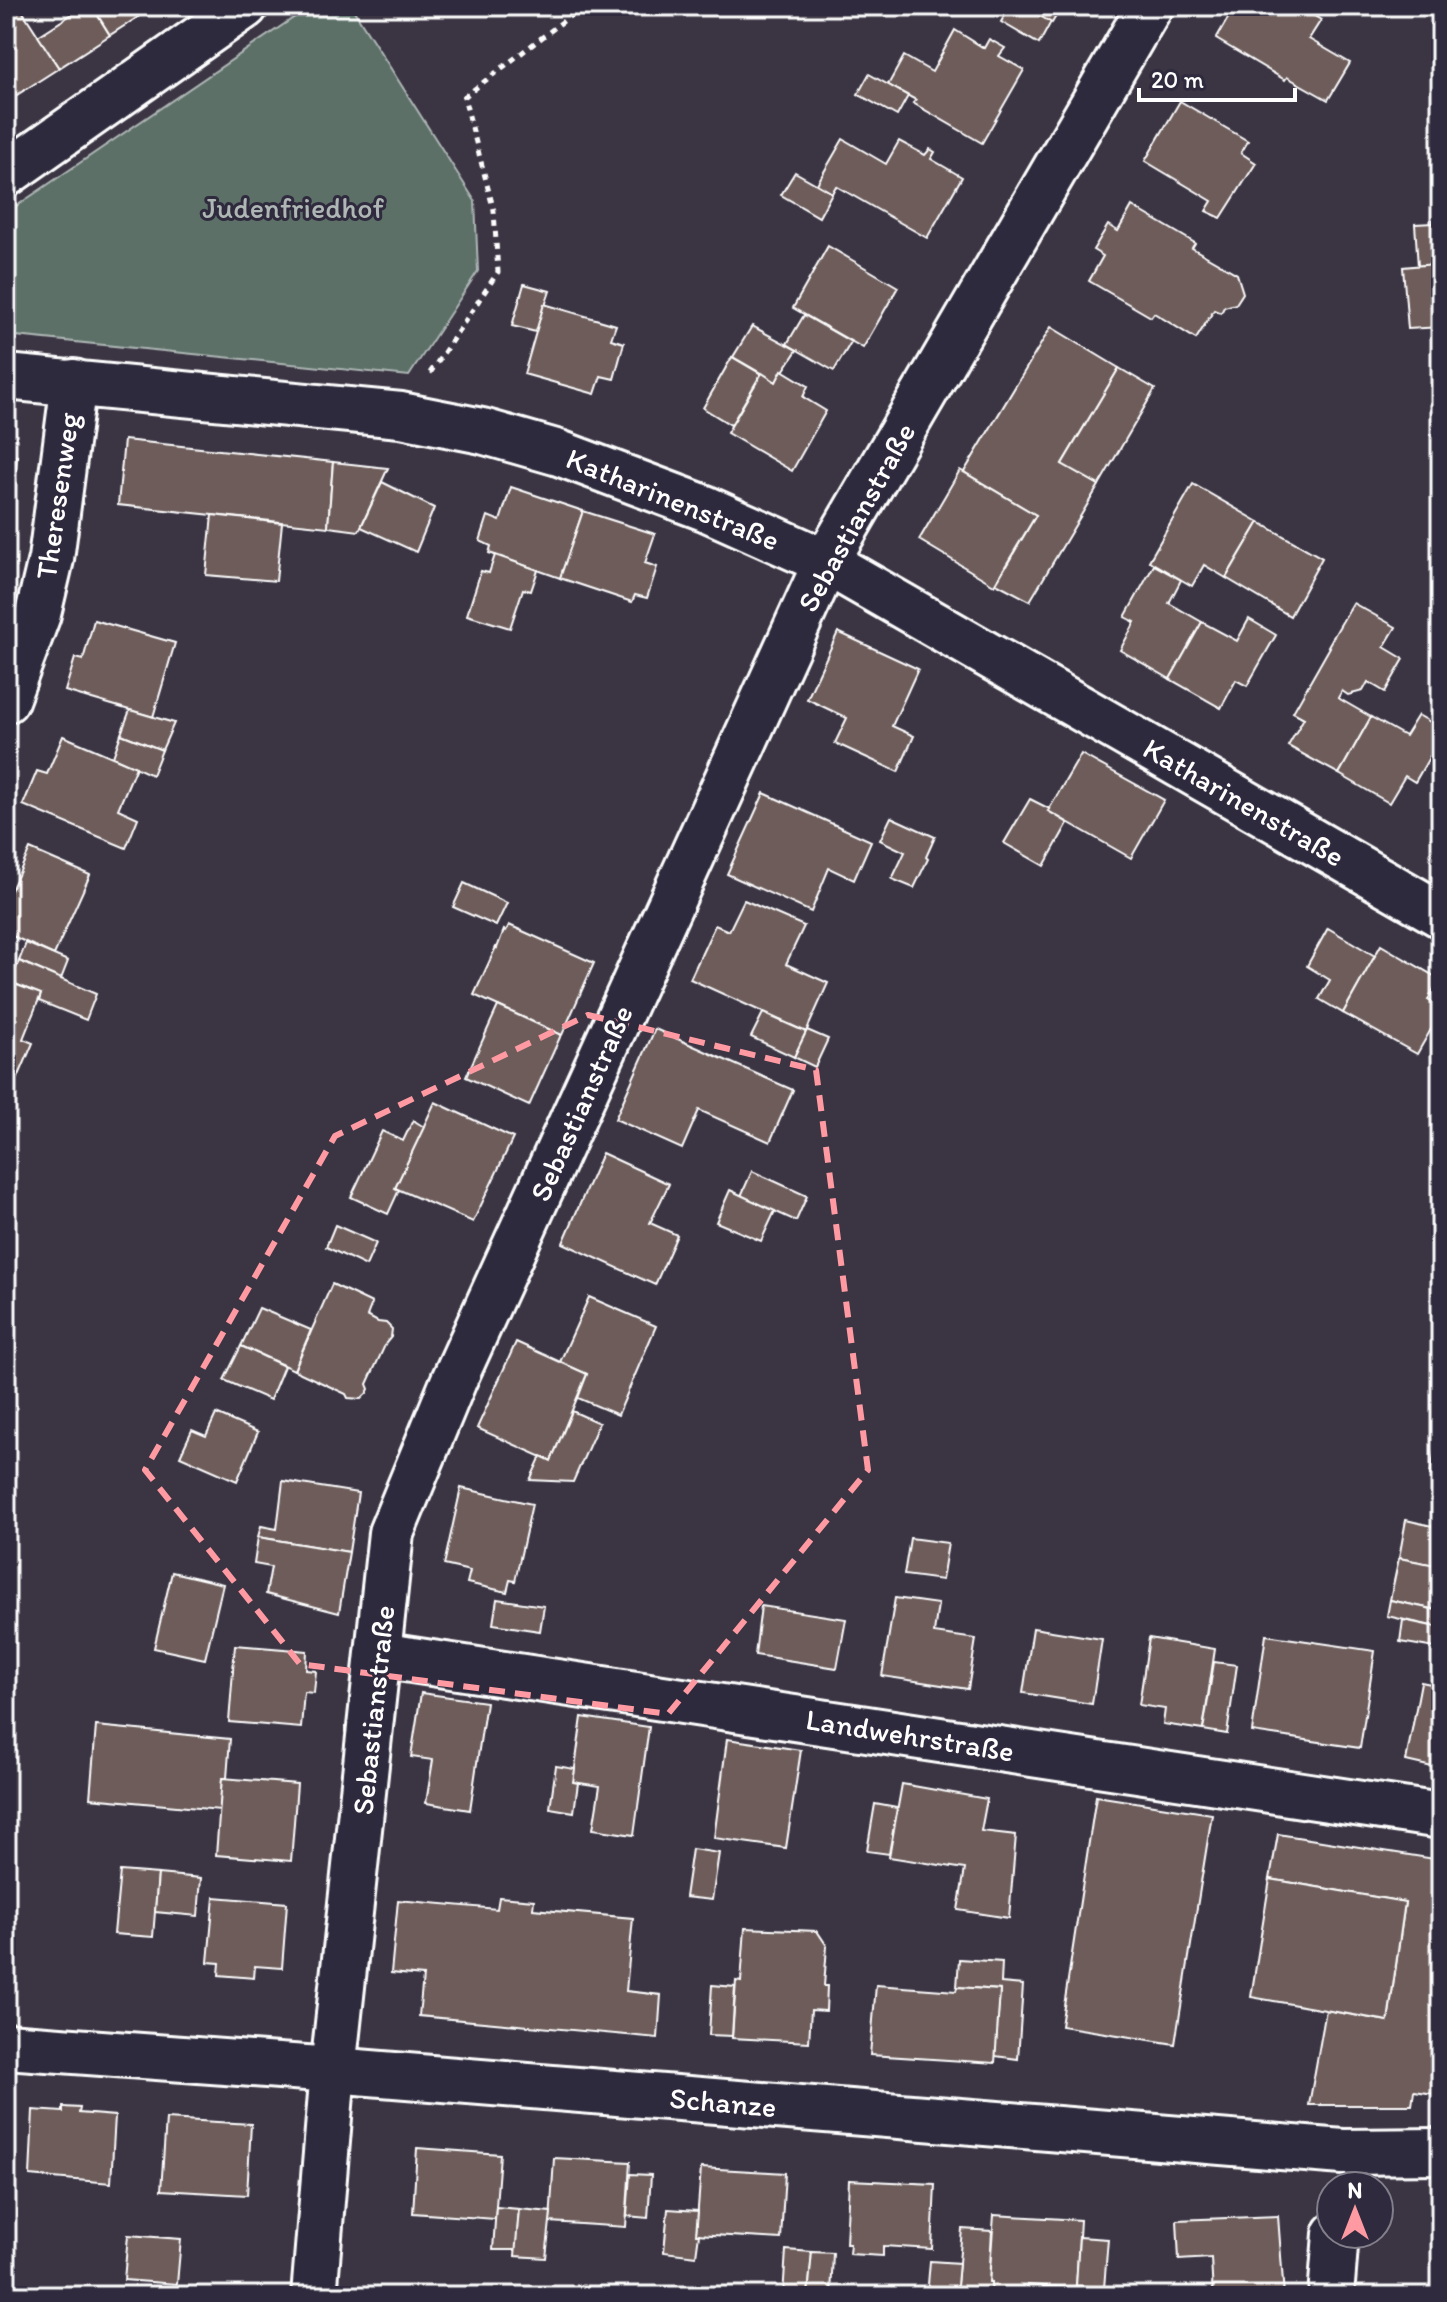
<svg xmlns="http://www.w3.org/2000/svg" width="1447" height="2302" font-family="Itim,sans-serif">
  <rect width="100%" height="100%" fill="#3b3443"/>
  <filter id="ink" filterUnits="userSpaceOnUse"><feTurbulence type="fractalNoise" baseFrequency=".0125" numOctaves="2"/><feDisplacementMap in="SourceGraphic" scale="16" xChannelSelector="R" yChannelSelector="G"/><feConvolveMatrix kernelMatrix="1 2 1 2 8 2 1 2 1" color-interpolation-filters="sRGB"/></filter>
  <g filter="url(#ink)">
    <polygon fill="#5c6f68" stroke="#aeb7b4" stroke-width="2" points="311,6 351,6 475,201 478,271 409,376 6,335 6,213"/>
    <g fill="#6d5c5a" stroke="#fff" stroke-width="2">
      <polygon points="6,6 19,6 59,68 6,102"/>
      <polygon points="85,6 92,6 110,35 59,68 38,36"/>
      <polygon points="92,6 147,6 149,10 110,35"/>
      <polygon points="1010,6 1023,6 1051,22 1039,44 1001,22"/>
      <polygon points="1023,6 1062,6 1052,23"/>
      <polygon points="1235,6 1298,6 1321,20 1309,39 1350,63 1328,100 1287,77 1285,80 1216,39"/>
      <polygon points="955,30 984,48 989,39 1005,48 999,56 1024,70 982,143 913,103 916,100 888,85 904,56 932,72"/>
      <polygon points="869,74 908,96 897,116 858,94"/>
      <polygon points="1180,101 1248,141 1241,153 1256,163 1221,218 1206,211 1212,201 1145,161"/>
      <polygon points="843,139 886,164 899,141 925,155 930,149 935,152 931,159 962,177 927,238 836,186 832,193 817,184"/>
      <polygon points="795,172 832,193 819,217 781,195"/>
      <polygon points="1132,206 1195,243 1192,248 1237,274 1243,293 1236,304 1224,307 1221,313 1214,310 1196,339 1154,313 1151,317 1089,281 1103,256 1093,250 1108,225 1118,231"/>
      <polygon points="1433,220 1441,220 1441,264 1435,264"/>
      <polygon points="1433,223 1435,264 1418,266 1415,224"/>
      <polygon points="828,246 898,287 863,348 793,308"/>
      <polygon points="1435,264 1441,264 1441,327 1408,329 1403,267"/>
      <polygon points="524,284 550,291 536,332 512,326"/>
      <polygon points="544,304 616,325 611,339 624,343 614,379 601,376 595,394 524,374"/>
      <polygon points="804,315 851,342 834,371 787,344"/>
      <polygon points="752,326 797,350 776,382 733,357"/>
      <polygon points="1051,327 1119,368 1062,464 1099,485 1030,601 996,583 1036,515 964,472"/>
      <polygon points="732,357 761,374 731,425 703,408"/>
      <polygon points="1119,368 1155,389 1099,485 1062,464"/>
      <polygon points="782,370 808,386 803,397 826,411 792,471 727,433 762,373 776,382"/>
      <polygon points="124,440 333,462 328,527 118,505"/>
      <polygon points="6,455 17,456 11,526 6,525"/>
      <polygon points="333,462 388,468 359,531 328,527"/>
      <polygon points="960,470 1036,515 994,585 919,540"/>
      <polygon points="382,482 434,508 416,552 361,527"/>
      <polygon points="1193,484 1259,522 1226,578 1204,565 1192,586 1149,561"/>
      <polygon points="511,487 583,511 560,578 495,555 489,553 491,546 480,541 488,516 500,521"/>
      <polygon points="583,511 655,534 645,563 657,567 647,598 635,595 632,602 560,578"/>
      <polygon points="212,515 282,523 276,581 206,575"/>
      <polygon points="1259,522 1322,558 1290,616 1226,578"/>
      <polygon points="495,555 538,570 531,591 523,589 510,628 467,615 481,571 489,573"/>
      <polygon points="1154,565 1181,580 1169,603 1202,622 1170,679 1120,650 1135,622 1125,617"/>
      <polygon points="1353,603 1396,627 1384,647 1404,659 1385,692 1368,682 1363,691 1348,695 1342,691 1338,698 1371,717 1339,774 1288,746 1304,718 1293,712 1330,647 1328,646"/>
      <polygon points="1249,619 1276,635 1247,686 1236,680 1221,708 1170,679 1202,622 1237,641"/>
      <polygon points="94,620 175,643 153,717 65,691 75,658 83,660"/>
      <polygon points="838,632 918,669 892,726 914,736 898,772 835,743 847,718 807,699"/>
      <polygon points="130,710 174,723 162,750 121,734"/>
      <polygon points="1418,715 1441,728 1441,737 1415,782 1405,776 1389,803 1339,774 1371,717 1405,736"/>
      <polygon points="121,734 162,750 152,775 113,757"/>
      <polygon points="63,736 136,767 118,809 138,818 126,848 23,805 37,771 47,774"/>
      <polygon points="1081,754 1164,800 1131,858 1048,811"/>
      <polygon points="764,793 871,841 854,880 829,868 811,912 727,874"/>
      <polygon points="1030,799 1050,809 1048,811 1068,823 1044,866 1004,843"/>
      <polygon points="891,817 935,837 926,857 928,859 914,888 892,879 905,852 880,840"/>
      <polygon points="30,849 90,875 54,955 6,933 6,896 8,897"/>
      <polygon points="464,883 507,903 496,926 453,907"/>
      <polygon points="744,900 804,926 786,964 828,983 806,1032 690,979 715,925 729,931"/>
      <polygon points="509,925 594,963 562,1035 474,995 496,947 497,948 504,930 506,931"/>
      <polygon points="1328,928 1375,956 1343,1013 1319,999 1330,980 1307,966"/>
      <polygon points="26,943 68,961 61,979 19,961"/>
      <polygon points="1381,945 1439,979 1428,1000 1441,1007 1441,1012 1417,1054 1343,1013"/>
      <polygon points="19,961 96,994 86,1020 39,1001 41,994 10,982"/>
      <polygon points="6,981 41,994 23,1039 33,1043 18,1078 6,1073"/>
      <polygon points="498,1006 561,1035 529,1106 466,1077"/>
      <polygon points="763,1013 806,1032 794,1057 751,1037"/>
      <polygon points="655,1029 793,1090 770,1142 699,1110 682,1149 615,1119"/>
      <polygon points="807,1030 828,1039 815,1067 794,1057"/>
      <polygon points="435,1102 513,1138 473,1222 395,1188"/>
      <polygon points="413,1120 424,1127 395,1188 399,1190 388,1214 351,1197 382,1131 403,1141"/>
      <polygon points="602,1153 669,1184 650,1223 677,1235 655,1285 563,1243"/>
      <polygon points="752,1171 807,1196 796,1221 741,1196"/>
      <polygon points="730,1190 775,1211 761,1241 716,1222"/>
      <polygon points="335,1225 376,1243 366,1266 326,1247"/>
      <polygon points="332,1284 372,1303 367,1316 378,1322 386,1323 392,1329 391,1337 386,1343 367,1384 369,1389 367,1393 361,1399 348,1398 346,1394 294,1370"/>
      <polygon points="589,1297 656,1326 618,1415 578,1398 587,1374 560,1362"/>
      <polygon points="259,1308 311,1330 294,1370 241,1346"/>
      <polygon points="516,1342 587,1374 551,1461 477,1428"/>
      <polygon points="241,1346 284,1366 270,1400 224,1380"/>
      <polygon points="572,1411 599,1423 573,1482 530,1480 541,1456 551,1461"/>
      <polygon points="216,1414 258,1432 237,1481 180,1456 192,1430 206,1436"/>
      <polygon points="1441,1419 1441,1478 1430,1475"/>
      <polygon points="283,1481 358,1493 349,1552 258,1537 261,1526 277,1529"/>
      <polygon points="461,1488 532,1504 515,1581 510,1580 507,1592 467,1583 470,1571 444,1565"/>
      <polygon points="1406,1520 1441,1528 1441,1557 1439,1566 1399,1558"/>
      <polygon points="258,1537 349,1552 339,1613 266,1594 271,1567 254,1564"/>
      <polygon points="910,1538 948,1543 942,1580 904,1575"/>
      <polygon points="1399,1558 1441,1566 1441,1611 1390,1600"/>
      <polygon points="172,1572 223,1584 205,1659 154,1648"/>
      <polygon points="895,1598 938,1604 934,1633 976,1639 968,1689 882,1676"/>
      <polygon points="497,1599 544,1606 540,1631 493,1624"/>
      <polygon points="1390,1600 1441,1611 1441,1628 1387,1616"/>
      <polygon points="761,1606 846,1619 837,1668 755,1655"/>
      <polygon points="1403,1620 1441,1628 1441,1649 1400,1642"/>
      <polygon points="1033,1628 1102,1639 1092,1704 1023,1693"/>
      <polygon points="1266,1635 1375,1651 1360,1748 1252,1732"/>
      <polygon points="1149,1638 1215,1649 1203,1730 1163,1724 1165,1709 1139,1705"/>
      <polygon points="235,1645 307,1651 306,1670 316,1671 314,1693 304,1692 301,1728 229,1722"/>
      <polygon points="1439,1649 1441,1649 1441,1686 1432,1684"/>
      <polygon points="1214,1662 1237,1665 1227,1734 1203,1730"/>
      <polygon points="1421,1682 1441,1686 1441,1769 1406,1761"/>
      <polygon points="421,1693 486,1702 470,1810 426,1803 433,1760 411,1757"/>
      <polygon points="582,1717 649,1727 634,1835 593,1829 600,1786 573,1782"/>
      <polygon points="96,1726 230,1739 227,1778 222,1778 220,1810 90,1798"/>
      <polygon points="727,1739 801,1750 786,1848 714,1838"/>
      <polygon points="556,1766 575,1769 573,1782 578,1783 574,1812 550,1808"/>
      <polygon points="222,1778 297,1784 291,1861 216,1855"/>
      <polygon points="902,1784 987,1799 981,1831 1016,1835 1009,1918 958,1910 965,1869 889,1857"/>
      <polygon points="1096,1796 1212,1814 1175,2044 1061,2026"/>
      <polygon points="875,1804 897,1808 889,1854 867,1851"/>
      <polygon points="1278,1834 1441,1860 1441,2095 1414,2091 1412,2105 1309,2105 1326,2010 1388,2021 1405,1902 1270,1879"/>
      <polygon points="692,1849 719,1853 712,1900 685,1897"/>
      <polygon points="120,1871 158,1874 153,1937 114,1934"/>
      <polygon points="158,1874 201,1878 198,1916 155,1912"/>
      <polygon points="1270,1879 1405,1902 1388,2021 1251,1997"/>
      <polygon points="214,1897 287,1903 282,1968 255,1966 254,1978 219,1975 220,1963 208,1962"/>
      <polygon points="499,1897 534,1900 533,1909 633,1918 626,1991 661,1995 658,2038 419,2016 423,1976 391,1973 398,1900 497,1909"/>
      <polygon points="745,1928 817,1931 827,1946 824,1986 827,1986 826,2011 811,2010 809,2042 732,2038 736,1981 741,1982"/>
      <polygon points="959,1959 1002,1962 1001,1983 1023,1985 1018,2059 995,2056 1000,1990 957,1987"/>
      <polygon points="712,1985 735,1987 732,2036 709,2035"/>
      <polygon points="876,1985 956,1991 957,1987 1000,1990 995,2063 870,2055"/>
      <polygon points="63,2107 80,2108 79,2113 115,2116 111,2183 30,2176 33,2110 63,2112"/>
      <polygon points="166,2119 251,2124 247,2195 161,2190"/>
      <polygon points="417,2148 500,2154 495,2219 413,2213"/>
      <polygon points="554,2158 630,2162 626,2227 550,2222"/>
      <polygon points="701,2168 785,2173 781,2239 696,2234"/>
      <polygon points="630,2174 651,2175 648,2218 627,2216"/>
      <polygon points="849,2180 935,2184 932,2249 883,2246 883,2256 849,2254 850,2244 846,2244"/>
      <polygon points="496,2207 519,2209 516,2250 493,2250"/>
      <polygon points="519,2209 551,2212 546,2258 515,2256"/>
      <polygon points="668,2209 698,2211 696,2234 699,2234 696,2256 664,2252"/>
      <polygon points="994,2215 1080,2220 1076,2288 1027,2285 1026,2296 991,2294 991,2282 989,2282"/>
      <polygon points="1278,2216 1284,2296 1213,2296 1211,2258 1179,2260 1177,2220"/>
      <polygon points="962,2229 992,2231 989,2282 991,2282 992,2296 956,2296"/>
      <polygon points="128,2235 181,2239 177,2284 124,2280"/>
      <polygon points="1079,2237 1108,2239 1104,2288 1076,2286"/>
      <polygon points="786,2250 812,2252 808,2296 783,2296"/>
      <polygon points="812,2252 833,2253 831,2296 808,2296"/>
      <polygon points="930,2261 959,2263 956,2296 927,2296"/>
      <polygon points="1076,2286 1104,2288 1104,2296 1071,2296 1072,2288"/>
    </g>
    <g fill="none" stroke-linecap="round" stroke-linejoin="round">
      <defs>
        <g id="minor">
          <polyline points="6,174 245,6"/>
          <polyline points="6,377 401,415 482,431 559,453 705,508 826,562 1441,915"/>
          <polyline points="6,700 38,614 51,559 74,382"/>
          <polyline points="379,1655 1441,1816"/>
          <polyline points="6,2046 333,2070 1343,2152 1441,2151"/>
          <polyline points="314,2296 333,2070 391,1533 454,1380 826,562 1150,6"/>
          <polyline points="1331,2296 1336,2234"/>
        </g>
      </defs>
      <use href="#minor" stroke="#fff" stroke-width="50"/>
      <polyline stroke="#fff" stroke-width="5" stroke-dasharray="6 6" stroke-linecap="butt" points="430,373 498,272 494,211 464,97 583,6"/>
      <use href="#minor" stroke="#2f2a3d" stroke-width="44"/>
    </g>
  </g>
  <path fill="none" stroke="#ff9aa2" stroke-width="6" stroke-dasharray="16 10" stroke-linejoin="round" d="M588,1015L816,1070L868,1470L668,1714L300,1664L145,1470L335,1136Z"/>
  <g text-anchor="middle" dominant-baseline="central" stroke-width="6" stroke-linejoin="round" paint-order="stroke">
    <g font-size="30" fill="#aeb7b4" stroke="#2f2a3d">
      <text x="293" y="207">Judenfriedhof</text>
    </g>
    <g font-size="30" fill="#fff" stroke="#2f2a3d">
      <text transform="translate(57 496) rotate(-82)">Theresenweg</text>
      <text transform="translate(673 499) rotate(22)">Katharinenstraße</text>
      <text transform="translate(856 517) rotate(-61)">Sebastianstraße</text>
      <text transform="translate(1244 802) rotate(30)">Katharinenstraße</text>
      <text transform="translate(581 1103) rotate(-66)">Sebastianstraße</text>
      <text transform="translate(373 1710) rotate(-84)">Sebastianstraße</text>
      <text transform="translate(910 1735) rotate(9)">Landwehrstraße</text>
      <text transform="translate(723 2102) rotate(5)">Schanze</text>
    </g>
  </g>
  <rect width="1447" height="2302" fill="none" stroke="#2f2a3d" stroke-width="32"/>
  <rect x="16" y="16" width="1415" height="2270" fill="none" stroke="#fff" stroke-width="3" filter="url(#ink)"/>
  <g transform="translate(1355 2210)"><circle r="38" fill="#2f2a3d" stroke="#827f8b" stroke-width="2"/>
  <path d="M0-6L14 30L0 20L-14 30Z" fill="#ff9aa2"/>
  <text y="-12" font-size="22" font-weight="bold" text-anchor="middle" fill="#ffffff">N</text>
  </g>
  <path d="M1139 88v12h156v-12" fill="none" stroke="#ffffff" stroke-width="4"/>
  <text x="1151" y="88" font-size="24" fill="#ffffff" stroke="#2f2a3d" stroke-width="6" paint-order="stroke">20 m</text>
</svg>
